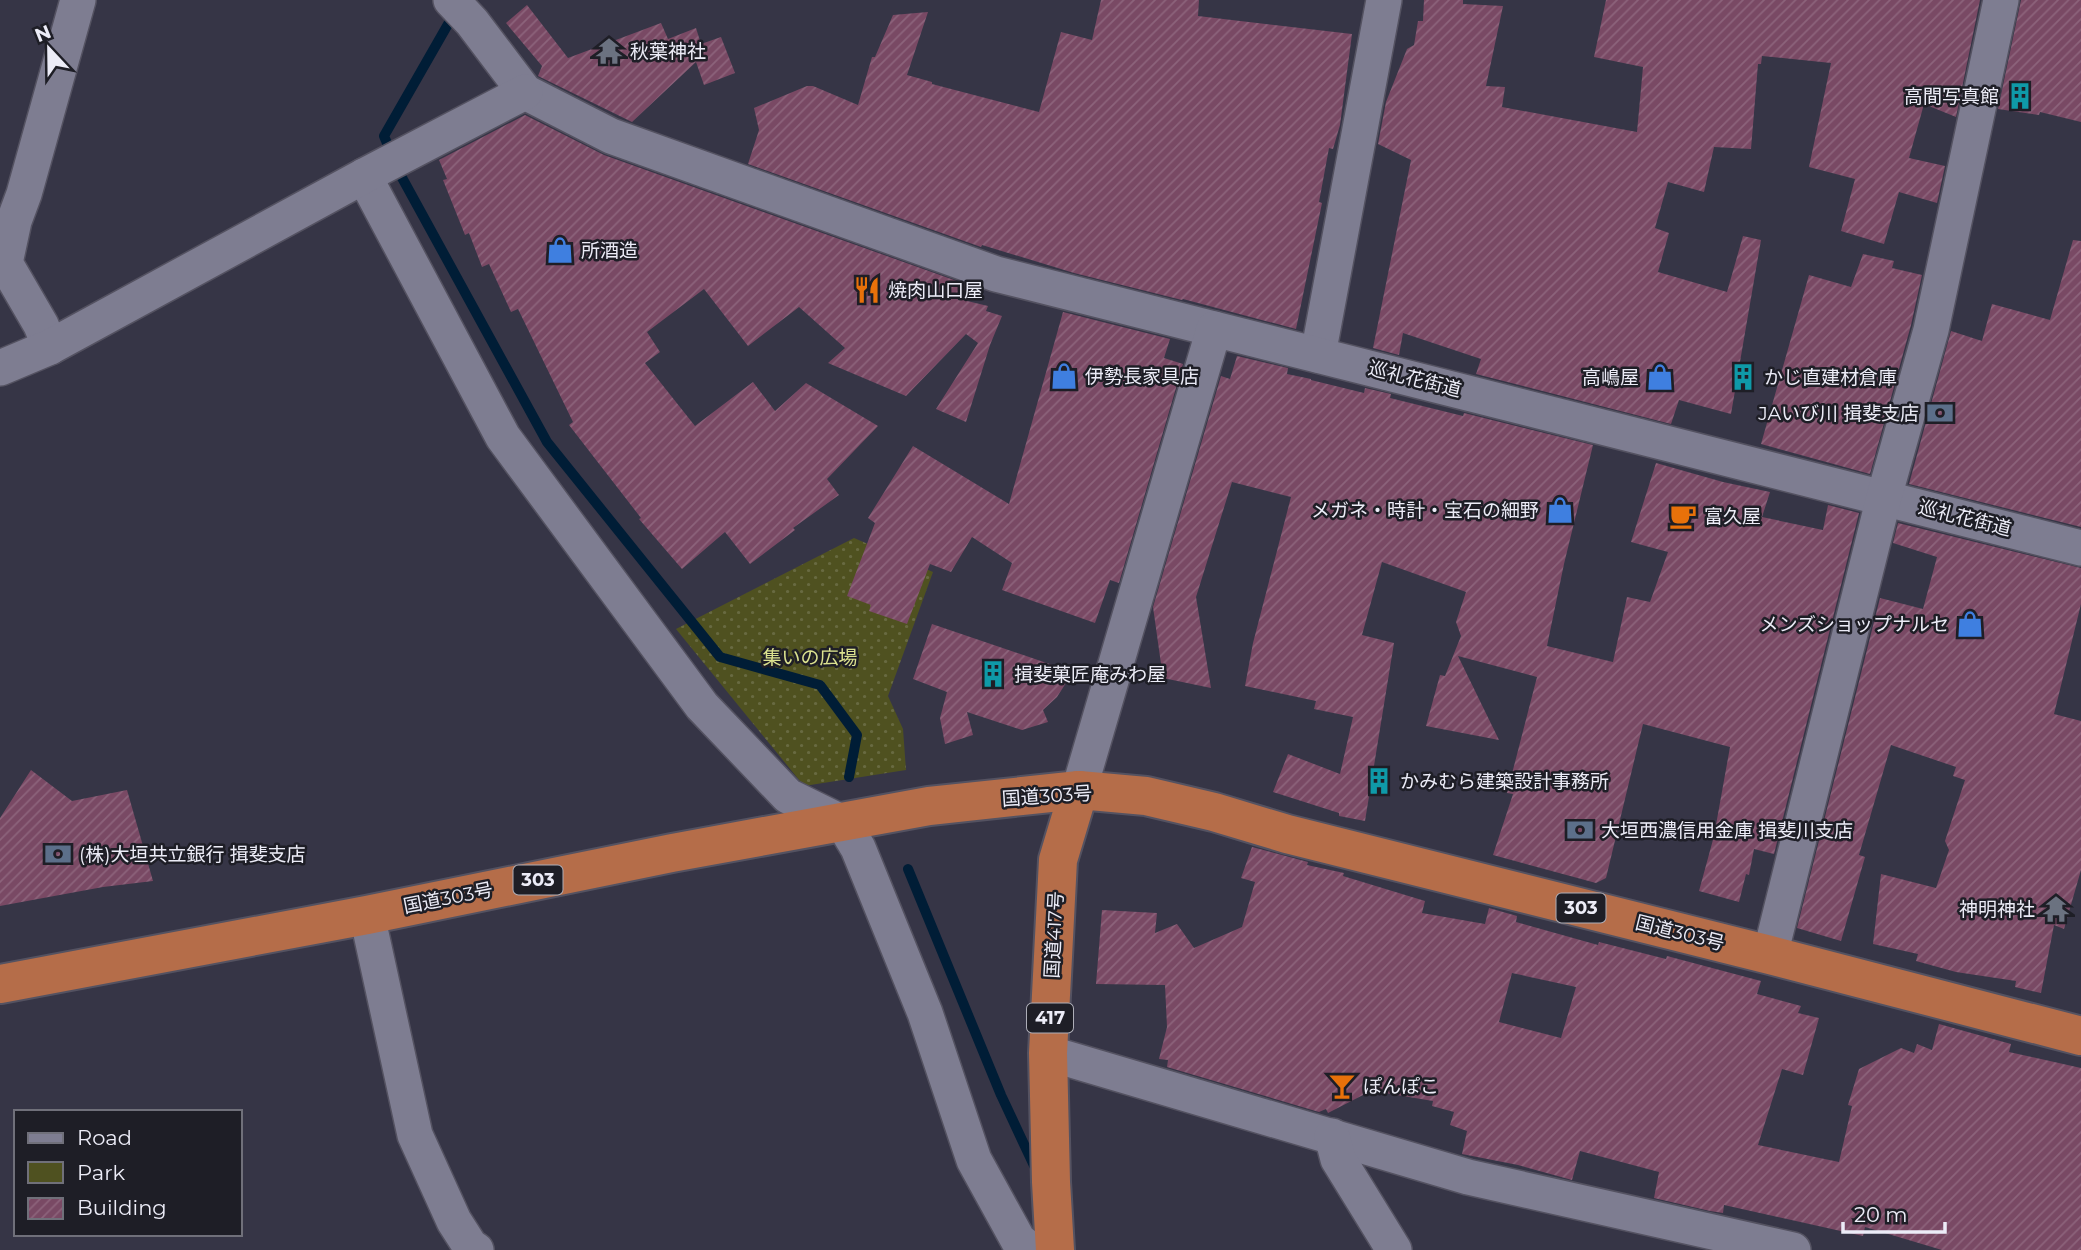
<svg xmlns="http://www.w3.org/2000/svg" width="2081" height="1250" font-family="Montserrat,'Noto Sans JP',sans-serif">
  <defs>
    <pattern id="green-dots" width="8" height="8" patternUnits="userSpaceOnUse" patternTransform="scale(1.75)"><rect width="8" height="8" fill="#4f5120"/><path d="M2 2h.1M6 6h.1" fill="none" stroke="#686a41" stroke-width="1.8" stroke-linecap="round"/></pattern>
    <pattern id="building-hatch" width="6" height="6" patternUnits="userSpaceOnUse" patternTransform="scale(1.75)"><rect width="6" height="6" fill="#794964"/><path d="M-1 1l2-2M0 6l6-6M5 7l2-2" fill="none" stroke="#8c637b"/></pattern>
  </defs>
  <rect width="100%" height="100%" fill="#363546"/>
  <polygon fill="url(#green-dots)" points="854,538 933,572 888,696 903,729 906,770 804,786 676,629"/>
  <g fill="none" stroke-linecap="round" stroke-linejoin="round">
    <g stroke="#001d36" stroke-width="10">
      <polyline points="455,12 384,136 400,174 547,442 720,657 820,685 857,735 849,777"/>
      <polyline points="908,869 1001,1095 1037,1172"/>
    </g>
  </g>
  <g fill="url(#building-hatch)" fill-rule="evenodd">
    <polygon points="1101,0 1199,0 1198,16 1352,34 1340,125 1333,149 1329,148 1319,202 1322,203 1296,329 1183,299 1182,300 1074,273 982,245 981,247 748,164 759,130 754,108 807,86 813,86 858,105 872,57 875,57 893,15 928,12 907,75 932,82 932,84 1039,112 1061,32 1092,40"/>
    <polygon points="1424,0 1463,0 1463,4 1503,6 1486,86 1505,87 1502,107 1637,132 1643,67 1594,57 1606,0 1980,0 1956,117 1924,104 1909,158 1945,166 1937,203 1899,192 1884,244 1841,231 1855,179 1809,167 1831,63 1762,56 1761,64 1758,64 1751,149 1714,147 1704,192 1668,182 1655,228 1669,233 1658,272 1727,292 1743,236 1761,240 1731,414 1679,400 1671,424 1476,374 1481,359 1403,333 1399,355 1373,348 1411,160 1378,144 1386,102 1407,49 1414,45 1418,21 1423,21"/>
    <polygon points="2021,0 2081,0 2081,122 2040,112 2039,115 1998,109"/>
    <polygon points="527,5 568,58 661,23 668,39 696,28 701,44 721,37 735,73 704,85 696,62 632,122 538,76 542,66 506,23"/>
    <polygon points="525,115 604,155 968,285 963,300 988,306 986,311 1002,316 990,345 966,422 936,409 978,343 966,334 906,396 828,363 845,348 799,307 748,346 704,289 647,332 660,352 645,363 695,426 753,382 775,411 806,383 878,426 827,479 839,495 793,528 795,530 750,564 725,532 682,569 639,519 641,518 569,425 573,422 518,309 511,312 489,264 482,267 469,233 465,235 443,180 447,179 439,160"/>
    <polygon points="2073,240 2081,241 2081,527 1909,484 1951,331 1982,341 1992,304 2050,320"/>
    <polygon points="1863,254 1894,261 1892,268 1922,275 1911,325 1870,474 1761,444 1809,275 1851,287"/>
    <polygon points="1063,312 1170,339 1164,358 1183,364 1119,583 1110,580 1095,623 1002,590 1012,563 972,537 951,572 930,564 907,624 869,611 871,605 847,596 875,523 868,518 913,446 1009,504"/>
    <polygon points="1237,356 1288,368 1287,374 1311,379 1311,380 1364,393 1365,388 1391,394 1390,398 1463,416 1464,413 1593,445 1564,564 1547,646 1613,662 1627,597 1650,602 1668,552 1631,542 1656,463 1723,482 1770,492 1762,517 1823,530 1828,505 1859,513 1774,854 1754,849 1749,875 1746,874 1739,902 1699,891 1714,836 1730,747 1643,724 1606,878 1596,883 1493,855 1513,794 1507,793 1537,677 1458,656 1499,740 1426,726 1440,675 1445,676 1461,636 1456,622 1466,592 1382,562 1362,635 1394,643 1365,821 1339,816 1339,813 1273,792 1288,754 1340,774 1353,717 1314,709 1316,701 1245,686 1253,643 1291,497 1232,482 1196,597 1211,688 1163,678 1153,607 1221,376 1230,379"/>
    <polygon points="1898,523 2081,568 2081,604 2054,714 2081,721 2081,870 2064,929 2054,925 2041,993 2015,987 2016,981 1956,972 1916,961 1918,954 1873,944 1881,874 1936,888 1949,850 1945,841 1965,780 1953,776 1956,767 1891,745 1859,855 1865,857 1841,941 1797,928 1880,598 1923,609 1937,557 1893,543"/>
    <polygon points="932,624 1073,672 1057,697 1043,710 1048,722 1022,730 967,712 973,735 945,744 940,718 947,692 913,679"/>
    <polygon points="31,770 72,801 127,790 153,881 103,887 0,906 0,818"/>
    <path d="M1252,847L1308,862L1307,865L1344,873L1343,876L1425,901L1422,913L1485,924L1489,908L1517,916L1516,922L1598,945L1599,942L1666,959L1667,956L1761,981L1757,994L1801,1006L1798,1013L1819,1018L1803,1075L1782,1069L1758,1145L1839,1162L1852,1106L1848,1105L1859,1069L1901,1048L1914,1053L1917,1044L1932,1050L1939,1024L2011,1044L2009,1052L2081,1068V1250H1942L1865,1227L1863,1236L1724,1205L1723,1213L1710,1211L1654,1198L1659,1172L1580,1151L1572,1180L1518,1165L1462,1154L1467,1131L1450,1125L1454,1112L1432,1106L1433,1101L1379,1092L1365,1094L1328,1113L1326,1109L1319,1112L1167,1067L1168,1060L1159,1059L1167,1027L1165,985L1096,984L1102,910L1157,913L1155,933L1177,924L1194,948L1242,927L1255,882L1241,878ZM1512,973L1576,987L1561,1038L1499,1022Z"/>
  </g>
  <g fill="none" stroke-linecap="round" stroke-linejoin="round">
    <defs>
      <g id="minor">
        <polyline points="451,0 472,22 525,92 611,136 996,274 1214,329"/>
        <polyline points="364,176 503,437 702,706 788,796 843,823 858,848 925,1013 974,1160 1018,1240 1031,1250"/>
        <polyline points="50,347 41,325 5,263 14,221 24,194 78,0"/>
        <polyline points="1318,355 1384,0"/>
        <polyline points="0,368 50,347 364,176 525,92"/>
        <polyline points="1079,790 1214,329 2081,548"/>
        <polyline points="367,915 415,1135 454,1221 470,1246 476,1250"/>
        <polyline points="1770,955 1884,497 1931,330 2001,0"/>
        <polyline points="1048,1053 1468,1177 1793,1250"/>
        <polyline points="1332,1136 1338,1159 1394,1250"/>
      </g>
      <g id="trunk">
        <polyline points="0,984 367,915 672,853 929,806 1079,790 1146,796 1214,812 1287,834 1770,955 2081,1036"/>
        <polyline points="1055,1250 1051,1182 1048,1053 1058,860 1079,790"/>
      </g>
    </defs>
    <use href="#minor" stroke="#545261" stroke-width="38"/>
    <use href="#trunk" stroke="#545261" stroke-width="42"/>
    <use href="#minor" stroke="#7e7d91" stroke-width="35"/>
    <use href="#trunk" stroke="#b56d49" stroke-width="38"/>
  </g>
  <defs>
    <symbol id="temple-bare" viewBox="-9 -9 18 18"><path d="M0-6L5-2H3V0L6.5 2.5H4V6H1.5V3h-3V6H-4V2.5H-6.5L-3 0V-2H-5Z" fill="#6b7280" stroke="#1e1e26" stroke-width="2.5" paint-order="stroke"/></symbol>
    <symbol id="building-bare" viewBox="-9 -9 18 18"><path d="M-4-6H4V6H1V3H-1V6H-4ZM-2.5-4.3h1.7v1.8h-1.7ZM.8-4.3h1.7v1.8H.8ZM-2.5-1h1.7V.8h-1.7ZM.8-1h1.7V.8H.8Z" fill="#0f9aa8" stroke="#1e1e26" stroke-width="2.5" paint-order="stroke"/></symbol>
    <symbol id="shop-bare" viewBox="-9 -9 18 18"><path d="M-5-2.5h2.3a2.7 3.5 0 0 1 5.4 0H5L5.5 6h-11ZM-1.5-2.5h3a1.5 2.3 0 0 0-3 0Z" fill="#3f7fe0" stroke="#1e1e26" stroke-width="2.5" paint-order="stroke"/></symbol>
    <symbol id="restaurant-bare" viewBox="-9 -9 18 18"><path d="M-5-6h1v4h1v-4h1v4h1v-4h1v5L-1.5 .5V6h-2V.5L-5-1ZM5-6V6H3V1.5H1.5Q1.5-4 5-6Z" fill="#e8710a" stroke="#1e1e26" stroke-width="2.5" paint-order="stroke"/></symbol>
    <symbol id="bank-bare" viewBox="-9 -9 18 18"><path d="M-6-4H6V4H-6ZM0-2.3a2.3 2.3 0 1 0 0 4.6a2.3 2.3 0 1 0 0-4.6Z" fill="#5c6f8a" stroke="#1e1e26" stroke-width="2.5" paint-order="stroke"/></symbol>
    <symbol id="cafe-bare" viewBox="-9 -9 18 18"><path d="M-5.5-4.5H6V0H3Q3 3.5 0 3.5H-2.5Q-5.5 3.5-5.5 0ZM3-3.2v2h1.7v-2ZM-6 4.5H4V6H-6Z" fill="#e8710a" stroke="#1e1e26" stroke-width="2.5" paint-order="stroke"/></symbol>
    <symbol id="bar-bare" viewBox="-9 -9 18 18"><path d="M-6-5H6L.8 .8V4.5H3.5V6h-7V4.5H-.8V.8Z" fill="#e8710a" stroke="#1e1e26" stroke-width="2.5" paint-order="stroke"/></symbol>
  </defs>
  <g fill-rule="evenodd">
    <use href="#temple-bare" x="590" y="32" width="38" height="38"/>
    <use href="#building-bare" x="2001" y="77" width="38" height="38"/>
    <use href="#shop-bare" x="541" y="231" width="38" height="38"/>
    <use href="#restaurant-bare" x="848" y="271" width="38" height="38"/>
    <use href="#shop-bare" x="1045" y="357" width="38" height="38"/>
    <use href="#shop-bare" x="1641" y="358" width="38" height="38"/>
    <use href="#building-bare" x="1724" y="358" width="38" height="38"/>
    <use href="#bank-bare" x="1921" y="394" width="38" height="38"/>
    <use href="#shop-bare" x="1541" y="491" width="38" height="38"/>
    <use href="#cafe-bare" x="1664" y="497" width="38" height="38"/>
    <use href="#shop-bare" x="1951" y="605" width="38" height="38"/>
    <use href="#building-bare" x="974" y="655" width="38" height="38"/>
    <use href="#building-bare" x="1360" y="762" width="38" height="38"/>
    <use href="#bank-bare" x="1561" y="811" width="38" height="38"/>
    <use href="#bank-bare" x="39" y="835" width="38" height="38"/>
    <use href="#temple-bare" x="2037" y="890" width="38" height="38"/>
    <use href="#bar-bare" x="1323" y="1067" width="38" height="38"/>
  </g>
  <g text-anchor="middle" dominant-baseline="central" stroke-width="5" stroke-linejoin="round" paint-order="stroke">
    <g fill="#1e1e26" stroke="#aeaeb8" stroke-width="2">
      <rect x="513.5" y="865.5" width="49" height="29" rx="5"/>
      <rect x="1556.5" y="893.5" width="49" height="29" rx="5"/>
      <rect x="1027" y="1003.5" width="46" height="29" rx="5"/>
    </g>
    <g font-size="18" font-weight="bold" fill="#ececf7">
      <text x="538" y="880">303</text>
      <text x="1581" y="908">303</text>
      <text x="1050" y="1018">417</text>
    </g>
    <g font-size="19" fill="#ececf7" stroke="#1e1e26" text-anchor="start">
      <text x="630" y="51">秋葉神社</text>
      <text x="1999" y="96" text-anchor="end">高間写真館</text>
      <text x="581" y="250">所酒造</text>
      <text x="888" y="290">焼肉山口屋</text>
      <text x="1085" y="376">伊勢長家具店</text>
      <text x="1639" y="377" text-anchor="end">高嶋屋</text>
      <text x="1764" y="377">かじ直建材倉庫</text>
      <text x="1919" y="413" text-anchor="end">JAいび川 揖斐支店</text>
      <text x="1539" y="510" text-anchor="end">メガネ・時計・宝石の細野</text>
      <text x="1704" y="516">富久屋</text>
      <text x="1949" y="624" text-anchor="end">メンズショップナルセ</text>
      <text x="1014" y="674">揖斐菓匠庵みわ屋</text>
      <text x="1400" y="781">かみむら建築設計事務所</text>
      <text x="1601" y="830">大垣西濃信用金庫 揖斐川支店</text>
      <text x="79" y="854">(株)大垣共立銀行 揖斐支店</text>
      <text x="2035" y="909" text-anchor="end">神明神社</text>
      <text x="1363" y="1086">ぽんぽこ</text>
    </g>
    <g font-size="19" fill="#ececf7" stroke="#1e1e26">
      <text transform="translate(1415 379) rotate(14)">巡礼花街道</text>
      <text transform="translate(1965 518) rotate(14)">巡礼花街道</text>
      <text transform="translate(1047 796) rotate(-4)">国道303号</text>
      <text transform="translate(448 898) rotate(-11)">国道303号</text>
      <text transform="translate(1680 933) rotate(14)">国道303号</text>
      <text transform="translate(1054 935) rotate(-87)">国道417号</text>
    </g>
    <g font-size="19" fill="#dce28f" stroke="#1e1e26">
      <text x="810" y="657">集いの広場</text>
    </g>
  </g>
  <rect x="14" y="1110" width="228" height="126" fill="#1e1e26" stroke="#70707a" stroke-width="2"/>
  <rect x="28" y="1133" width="35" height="10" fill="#7e7d91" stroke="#70707a" stroke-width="2"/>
  <text x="77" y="1145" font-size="21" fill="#ececf7">Road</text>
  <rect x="28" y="1162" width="35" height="21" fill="#4f5120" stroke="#70707a" stroke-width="2"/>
  <text x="77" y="1180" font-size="21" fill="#ececf7">Park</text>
  <rect x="28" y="1198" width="35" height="21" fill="url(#building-hatch)" stroke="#70707a" stroke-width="2"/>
  <text x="77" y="1215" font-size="21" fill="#ececf7">Building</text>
  <g transform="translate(49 49) rotate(338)" stroke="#1e1e26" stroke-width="5" paint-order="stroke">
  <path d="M0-5L12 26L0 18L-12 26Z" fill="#ececf7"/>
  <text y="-10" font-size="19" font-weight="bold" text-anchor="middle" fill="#ececf7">N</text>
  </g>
  <path d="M1843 1222v10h102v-10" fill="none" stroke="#ececf7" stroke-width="3.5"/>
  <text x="1854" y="1222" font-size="21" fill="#ececf7" stroke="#1e1e26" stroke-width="5" paint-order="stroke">20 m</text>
</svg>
